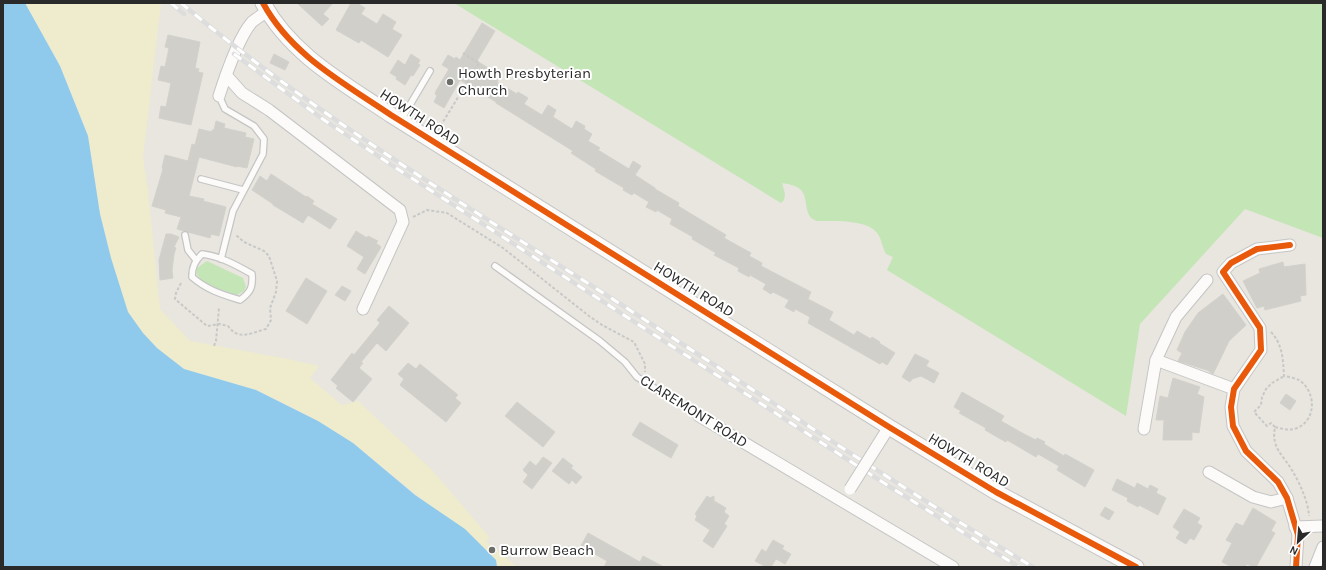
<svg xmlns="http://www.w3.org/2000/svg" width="1326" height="570" font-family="Karla,sans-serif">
  <rect width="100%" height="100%" fill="#e8e6df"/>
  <g fill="#c4e5b6">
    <path d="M454,3H1323V238L1245,209L1140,324L1126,416L887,270L893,257L886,254C882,247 882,239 877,233C868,219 832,221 817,221C802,217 810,198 800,189C795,185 788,184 782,183L785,194L784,200L781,203Z"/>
    <path d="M207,261L243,278L246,287L244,291L237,295C228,292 200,284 197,274C196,272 197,270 197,268Z"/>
  </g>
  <polygon fill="#eeeccc" points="25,3 161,3 143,158 148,190 160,309 190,341 288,359 319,366 310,378 342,405 358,401 432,470 490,538 486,541 517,567 497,567 496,560 353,443 318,421 256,390 184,369 157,348 143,333 128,312 111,258 100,214 88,135 60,66"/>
  <polygon fill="#8fcaed" points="3,3 25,3 60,66 88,136 100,214 111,258 128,312 143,333 157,348 184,369 256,390 318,421 353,443 415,495 465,529 496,560 497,567 3,567"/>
  <g fill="#d0cfca" stroke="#d3d1cb">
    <polygon points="297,3 333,3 323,14 329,19 322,26"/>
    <polygon points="351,3 357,3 365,8 361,14 377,24 383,14 396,22 392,29 402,35 388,57 361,40 359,43 336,30"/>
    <polygon points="482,23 495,31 477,61 501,76 497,82 517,94 518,92 528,98 524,104 542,115 548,105 556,110 553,117 572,129 576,121 585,126 584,129 592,134 588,141 600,148 598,150 629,169 633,161 641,166 635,175 655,188 655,189 679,203 678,206 726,235 724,238 751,253 749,256 762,263 761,266 811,292 808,299 833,312 829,320 854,335 857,331 871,339 872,337 880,342 879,343 895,353 887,365 882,362 880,364 808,323 810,317 795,309 794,312 785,307 789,300 773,292 771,294 763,289 766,284 750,275 749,277 738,271 739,268 714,255 716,253 692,239 693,237 670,224 672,219 657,210 656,212 646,207 649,202 634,193 632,195 623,190 624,188 595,171 596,169 571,153 573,151 496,103 496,102 460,80 444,108 434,102 437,96 435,94 436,91 449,69 442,65 448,55 455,59 456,57 460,60"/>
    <polygon points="168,35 200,42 195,68 199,69 198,72 203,73 191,125 159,118 161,106 166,107 171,83 158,80 161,66 165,67 169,48 165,47"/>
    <polygon points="274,54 289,62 285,70 270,63"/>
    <polygon points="411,54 420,60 418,64 420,65 413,76 411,75 405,85 396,79 397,77 390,73 398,60 405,65"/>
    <polygon points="216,121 225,124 224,128 246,133 245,137 254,139 247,168 237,166 237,167 199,157 189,196 204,199 203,201 226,207 219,236 211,234 210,238 177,229 181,217 165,213 166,210 152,206 163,169 162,168 165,155 188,161 192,144 195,145 199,129 212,132 212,130 214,130"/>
    <polygon points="271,174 306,197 307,196 314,201 312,204 337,219 330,229 308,215 303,223 273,205 273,204 252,190 260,176 267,181"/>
    <polygon points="356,231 367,238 368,236 378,241 376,243 381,247 365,274 357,269 364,257 347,246"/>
    <polygon points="166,234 171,234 179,237 174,247 176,248 174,254 172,271 173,278 160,280 159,260"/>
    <polygon points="1283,262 1284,267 1305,264 1306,295 1300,296 1301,301 1265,310 1264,306 1257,308 1243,281 1260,273 1259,269"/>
    <polygon points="306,278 327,291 307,324 286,311"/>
    <polygon points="342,286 351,291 345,301 335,295"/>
    <polygon points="1223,294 1246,325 1229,341 1213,374 1207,370 1178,361 1182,353 1177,350 1185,332 1198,313"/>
    <polygon points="389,306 409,323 386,351 377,343 361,362 363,363 359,368 372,379 353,402 336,388 338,386 331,380 352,353 354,355 380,323 377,320"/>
    <polygon points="915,354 929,361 926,366 939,373 934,383 921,376 912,379 910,382 902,377"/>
    <polygon points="408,363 416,369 420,364 458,395 455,398 461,403 446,422 400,385 404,379 398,374"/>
    <polygon points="1173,378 1200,387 1197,394 1204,397 1199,433 1192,432 1192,440 1163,440 1164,420 1156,420 1160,396 1168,398"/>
    <polygon points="962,392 1004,416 1001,421 1024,434 1036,440 1037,438 1045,442 1044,444 1064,456 1065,454 1094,470 1085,487 1057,470 1059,466 1038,454 1036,457 1007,440 1006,442 985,430 986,428 959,413 961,411 954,407"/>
    <polygon points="1286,394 1296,401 1290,410 1280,403"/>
    <polygon points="517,402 555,432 543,447 505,416"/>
    <polygon points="640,422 678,445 671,458 632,435"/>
    <polygon points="543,457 552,463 532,489 523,482 528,475 523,470 530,461 536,466"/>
    <polygon points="563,458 573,466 571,468 582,477 576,484 572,480 569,484 552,471"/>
    <polygon points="1117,479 1135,488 1137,483 1148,489 1150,485 1158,489 1156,493 1166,498 1158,515 1139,505 1138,507 1127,501 1128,498 1112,490"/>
    <polygon points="707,496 710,498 714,496 714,501 726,508 724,512 729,516 724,524 727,526 713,548 703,541 710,530 695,520 697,516 695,514"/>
    <polygon points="1105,507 1114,512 1109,520 1100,515"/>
    <polygon points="1253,508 1276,522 1271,531 1275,533 1256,567 1253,567 1247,564 1245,567 1232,567 1222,562 1232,543 1226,540 1236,523 1243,526"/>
    <polygon points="1184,509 1200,518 1197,523 1202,526 1194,540 1190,538 1186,544 1176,538 1180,532 1173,527"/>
    <polygon points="588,533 640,562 643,556 664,567 604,567 607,561 581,546"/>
    <polygon points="773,540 784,546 782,549 791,554 785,564 776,559 771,567 766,567 755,561 762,549 766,552"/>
  </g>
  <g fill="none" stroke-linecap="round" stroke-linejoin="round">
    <defs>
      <g id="service">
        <polyline points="219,96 225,109 254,126 264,139 263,154 233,211 221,259"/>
        <polyline points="401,120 430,71"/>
        <polyline points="201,179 243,190"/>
        <polyline points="185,235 188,250 196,260"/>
        <path d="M202,254C220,256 236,265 252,274C253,287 251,292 240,300C221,294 207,290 192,277C192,267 195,261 202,254Z"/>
        <polyline points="495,266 600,341 625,362 637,377 699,416"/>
      </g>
      <g id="minor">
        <polyline points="226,75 242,93 269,110 400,210 403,222 363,309"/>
        <path d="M219,96C225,77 239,37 252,22C257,18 262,15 267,11"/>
        <polyline points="1290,245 1257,249 1231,263 1223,272 1260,328 1261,350 1234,389 1231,407 1233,426 1246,451 1278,482 1287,498 1298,535 1296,567"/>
        <polyline points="1156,360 1234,389"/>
        <polyline points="699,416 953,567"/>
        <polyline points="1144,429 1156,360 1176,317 1207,280"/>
        <polyline points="877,446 889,427"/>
        <polyline points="1209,472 1253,497 1271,502 1287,498"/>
        <polyline points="1295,527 1323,526"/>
        <polyline points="1315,567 1323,547"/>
      </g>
      <path id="secondary" d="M263,3C291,55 344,83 391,115L889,427L996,492L1136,567"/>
    </defs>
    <use href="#service" stroke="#c5c5c5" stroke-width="8"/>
    <use href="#minor" stroke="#c5c5c5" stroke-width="13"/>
    <use href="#secondary" stroke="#c5c5c5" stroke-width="17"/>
    <g stroke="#c8c8c7" stroke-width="2" stroke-dasharray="3 2" stroke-linecap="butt">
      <polyline points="438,130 479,63 463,53"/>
      <polyline points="413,217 427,210 447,213 503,248 589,316 602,325 634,342 645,364 645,372"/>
      <path d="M181,283L176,293L175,299L207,326L220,324L228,326C239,341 250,333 266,329L271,320L270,308L276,292L277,281L269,256L264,251L244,242L236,235"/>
      <path d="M1271,332C1283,345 1283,360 1284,376C1289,377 1295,378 1299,380C1316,391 1317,420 1297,428C1290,431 1282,429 1275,427C1271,449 1283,454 1293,472C1300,484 1308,501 1309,516"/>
      <polyline points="214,346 216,341 219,308"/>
      <polyline points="1275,427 1271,423 1267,426 1254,412 1261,405 1262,397 1266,389 1272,383 1284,376"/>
    </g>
    <use href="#service" stroke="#fcfbfa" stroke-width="5.5"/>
    <use href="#minor" stroke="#fcfbfa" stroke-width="11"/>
    <use href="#secondary" stroke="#fcfbfa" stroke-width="15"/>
    <defs>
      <g id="rail">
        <polyline points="171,3 184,14"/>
        <path d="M181,3C311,112 457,200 600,291C744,383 886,479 1033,567"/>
        <polyline points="234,54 324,120 396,168 887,485 1019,567"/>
      </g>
    </defs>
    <use href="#rail" stroke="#ddddde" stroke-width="4.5"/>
    <use href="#rail" stroke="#fff" stroke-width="3" stroke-dasharray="9" stroke-linecap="butt"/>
    <defs>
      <polyline id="minor-bridge" points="850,489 877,446"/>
    </defs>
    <use href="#minor-bridge" stroke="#c5c5c5" stroke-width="13" stroke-linecap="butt"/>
    <use href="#minor-bridge" stroke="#fcfbfa" stroke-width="11"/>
    <defs>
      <g id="cycleway">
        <path d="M263,3C291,55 344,83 391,115L889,427L996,492L1136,567"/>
        <polyline points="1290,245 1257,249 1231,263 1223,272 1260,328 1261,350 1234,389 1231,407 1233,426 1246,451 1278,482 1287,498 1298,535 1296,567"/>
      </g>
    </defs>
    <use href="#cycleway" stroke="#fff" stroke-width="8"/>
    <use href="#cycleway" stroke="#e8590c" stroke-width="6"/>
  </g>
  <g fill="#6c6c69" stroke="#fff" stroke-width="1.5">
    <circle cx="450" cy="82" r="4"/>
    <circle cx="492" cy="550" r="4"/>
  </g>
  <g text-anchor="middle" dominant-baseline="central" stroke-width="4" stroke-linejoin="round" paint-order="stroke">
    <g font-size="15" fill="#2a2a2a" stroke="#fff" text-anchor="start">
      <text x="458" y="73">Howth Presbyterian<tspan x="458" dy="17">Church</tspan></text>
      <text x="500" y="550">Burrow Beach</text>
    </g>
    <g font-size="15" fill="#2a2a2a" stroke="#fff">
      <text transform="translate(420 117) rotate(33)">HOWTH ROAD</text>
      <text transform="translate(694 289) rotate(32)">HOWTH ROAD</text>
      <text transform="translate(694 411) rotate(32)">CLAREMONT ROAD</text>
      <text transform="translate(969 460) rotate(31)">HOWTH ROAD</text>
    </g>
  </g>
  <rect width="1326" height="570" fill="none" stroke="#2a2a2a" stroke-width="8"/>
  <g transform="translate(1298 542) rotate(206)" stroke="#ffffff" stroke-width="3" paint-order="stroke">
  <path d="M0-3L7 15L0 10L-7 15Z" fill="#2a2a2a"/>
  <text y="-6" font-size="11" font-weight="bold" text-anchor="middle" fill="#2a2a2a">N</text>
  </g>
</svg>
